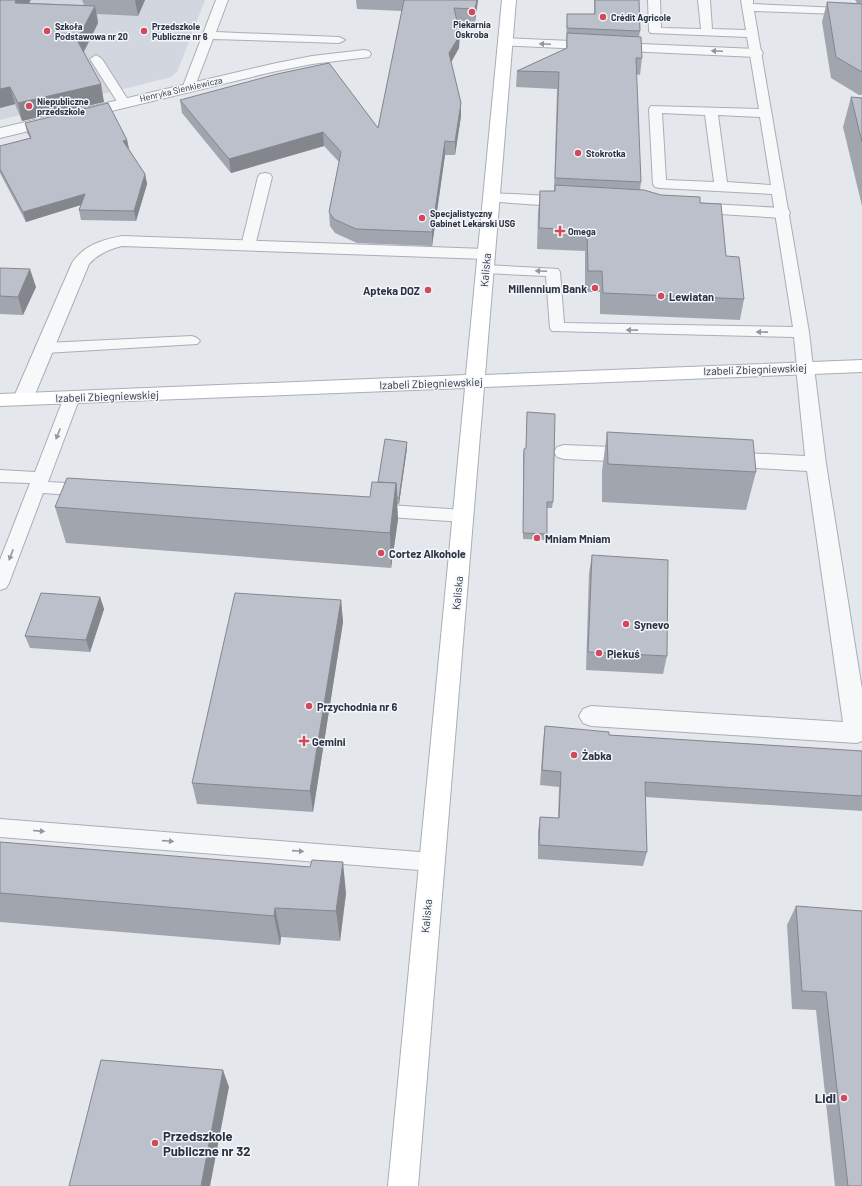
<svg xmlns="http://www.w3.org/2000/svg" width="862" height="1186" font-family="Barlow,sans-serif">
  <rect width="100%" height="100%" fill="#e4e7ec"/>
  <polygon fill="#d2d6de" points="0,0 205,0 177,72 171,77 0,120"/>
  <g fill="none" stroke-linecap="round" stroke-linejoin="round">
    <defs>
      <g id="lane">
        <polygon points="216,0 228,0 216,32 339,37 345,40 339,43 213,39 195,86 193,89 185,89 183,86"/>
        <path d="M648,0H660L661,28L701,29L698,0H710L712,29L746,30L741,0H753V4L840,8L846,11L840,14L754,11L809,332L813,367L810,371L805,372L800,371L797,367L794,337L552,331L550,328L546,276L485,273L480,272L478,269L480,266L485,265L558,269L560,272L564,323L793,327L772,194L660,188L655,187L653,184L649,109L651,106L759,109L747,37L651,33L649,31ZM662,113L705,115L714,182L666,180ZM718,115L760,117L771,185L727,182Z"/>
        <polygon points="96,55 102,59 130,103 128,106 120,106 118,103 90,59"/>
        <polygon points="265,173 270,174 272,177 255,246 253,249 243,249 241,246 258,177 260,174"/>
        <polygon points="192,336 197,338 200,341 197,344 45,353 40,351 37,348 40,345 45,343"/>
        <polygon points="72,392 78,393 80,397 48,482 86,484 92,486 94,490 92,494 86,496 43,493 9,583 6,588 0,590 0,560 30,483 0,482 0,470 35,472 64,397 66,393"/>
        <polygon points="373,504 464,510 470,512 473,516 470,520 464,522 373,516 367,514 364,510 367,506"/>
        <polygon points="0,819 432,853 439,855 443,862 439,869 432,871 0,837"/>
      </g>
      <g id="street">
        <polygon points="505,38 756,49 761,50 763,53 761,56 756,57 500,45 498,42 500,39"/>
        <polygon points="364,50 369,51 371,54 369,57 312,64 272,72 0,138 0,128 272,64 312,56"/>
        <polygon points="491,193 569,197 575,198 577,202 575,206 569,207 485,201 483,198 485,195"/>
        <polygon points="693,203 782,208 788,209 790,213 788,217 782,218 687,212 685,208 687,204"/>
        <path d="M122,236L486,249L492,250L495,254L492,258L486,259L122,246C109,249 98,254 89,264L33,399L30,404L23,405L16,404L13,399L72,263C84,245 102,240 122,236Z"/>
        <polygon points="805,361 812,363 814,367 826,464 862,689 862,741 857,743 591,726 583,723 579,716 583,709 591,706 843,722 807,471 725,466 718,464 715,459 718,454 725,452 805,456 796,367 798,363"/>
        <polygon points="564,445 635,448 642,450 645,455 642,460 635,462 564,459 557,457 554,452 557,447"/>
      </g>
      <polygon id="secondary" points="502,0 516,0 485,375 862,360 862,372 484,387 418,1186 388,1186 465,388 0,406 0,394 466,375"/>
    </defs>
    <use href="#lane" stroke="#a9aeb7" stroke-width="2"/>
    <use href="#street" stroke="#a9aeb7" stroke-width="2"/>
    <use href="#secondary" stroke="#a9aeb7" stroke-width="2"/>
    <use href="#lane" fill="#f7f8fa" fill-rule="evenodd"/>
    <use href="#street" fill="#f7f8fa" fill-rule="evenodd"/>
    <use href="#secondary" fill="#fff" fill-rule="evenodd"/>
  </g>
  <g fill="#a1a5ae">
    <polygon points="82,0 145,0 138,16 97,14 98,23 84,52 104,102 22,121 15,104 0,108 29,3 84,5"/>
    <polygon points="356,0 478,0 475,22 457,21 459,48 451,62 461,103 461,116 455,155 445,155 432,246 357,243 335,233 330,226 329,212 339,162 324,146 231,173 182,113 180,100 378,128 402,11 357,9"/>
    <polygon points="594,0 639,0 640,31 639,37 642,58 640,75 636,74 641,182 640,190 661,195 700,203 726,256 744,299 740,320 600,314 600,292 585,292 585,251 537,249 538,212 540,191 554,191 557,89 516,87 517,71 566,49 567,14 594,14"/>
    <polygon points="855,0 862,0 862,95 859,95 831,78 822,22 827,2 857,3"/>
    <polygon points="851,97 862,98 862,206 843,127"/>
    <polygon points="25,123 127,140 129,149 145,174 147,184 136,221 81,220 79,210 81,205 26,222 0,173 0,146 30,138 27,133"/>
    <polygon points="0,268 36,287 23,315 0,314"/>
    <polygon points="527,412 553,502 552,508 547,508 547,534 546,540 523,539 523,455 524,449 526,448"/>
    <polygon points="607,432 756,472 746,510 602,502 602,471"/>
    <polygon points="407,448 399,504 397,504 398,519 391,568 66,543 55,507 370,497 378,482"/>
    <polygon points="592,555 667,656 663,674 586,670 589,573"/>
    <polygon points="100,597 104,609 90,652 30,648 25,636"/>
    <polygon points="341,600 343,622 313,812 197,804 192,783"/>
    <polygon points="545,726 609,735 862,751 862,811 645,797 647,852 643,866 538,859 538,831 540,817 558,818 559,787 540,785 543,742"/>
    <polygon points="0,842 346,893 340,941 281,937 280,945 0,922"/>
    <polygon points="796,906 862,911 862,1186 835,1186 816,1010 792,1009 787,925"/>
  </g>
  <g fill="#83868d">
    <polygon points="16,0 31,0 19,20 15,3"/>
    <polygon points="135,0 145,0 138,16"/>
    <polygon points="477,0 478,0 475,22 475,9"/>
    <polygon points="95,6 98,23 81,57 77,40"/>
    <polygon points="460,35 459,48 449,66 449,53"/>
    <polygon points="101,84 104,102 22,121 18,103"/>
    <polygon points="10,87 15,104 0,108 0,89"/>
    <polygon points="461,103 461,116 455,155 455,142"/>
    <polygon points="323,132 324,146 231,173 229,159"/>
    <polygon points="127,140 129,149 123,141"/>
    <polygon points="445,141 445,155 432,246 432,232"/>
    <polygon points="145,174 147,184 136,221 134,211"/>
    <polygon points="85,194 87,203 26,222 23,212"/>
    <polygon points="30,269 36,287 23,315 18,297"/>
    <polygon points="407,442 407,448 399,504 399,498"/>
    <polygon points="396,483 398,519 391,568 390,533"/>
    <polygon points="100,597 104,609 90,652 86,640"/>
    <polygon points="341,600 343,622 313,812 310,791"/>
    <polygon points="343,862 346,893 340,941 336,911"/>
    <polygon points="275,908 281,937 280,945 274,916"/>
    <polygon points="223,1070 229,1087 210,1186 201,1186"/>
  </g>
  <g fill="#bbc0ca" stroke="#83868d">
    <polygon points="0,0 16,0 15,3 95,6 77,40 101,84 18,103 10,87 0,89"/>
    <polygon points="404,0 477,0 475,9 454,8 460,35 449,53 461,103 455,142 445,141 432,232 356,229 334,219 329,212 341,152 323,132 229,159 180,100 277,74 329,63 378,128"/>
    <polygon points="595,0 639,0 640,31 567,28 567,14 595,14"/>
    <polygon points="827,2 862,4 862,72 836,57"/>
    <polygon points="567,33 641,37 642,58 636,58 641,182 555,178 559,72 517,71 567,48"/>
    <polygon points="851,97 862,98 862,142"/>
    <polygon points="108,103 127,140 123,141 145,174 134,211 79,210 85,194 23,212 0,169 0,146 31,138 25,123"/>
    <polygon points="555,185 644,190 661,195 700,197 700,203 721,204 726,256 739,257 744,299 603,293 602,271 588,271 587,230 539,228 540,191 555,191"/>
    <polygon points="0,268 30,269 18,297 0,296"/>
    <polygon points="527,412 555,414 553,502 547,502 547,534 523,533 524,449 526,448"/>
    <polygon points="607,432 753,440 756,472 608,464"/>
    <polygon points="385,439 407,442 399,498 397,498 396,483 378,482"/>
    <polygon points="67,478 370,497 372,482 396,483 390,533 55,507"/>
    <polygon points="592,555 668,560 667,656 588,652"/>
    <polygon points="41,593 100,597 86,640 25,636"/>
    <polygon points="235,593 341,600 310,791 192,783"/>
    <polygon points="545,726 609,732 609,735 862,751 862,796 645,782 647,852 539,845 540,817 559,818 561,772 542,770"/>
    <polygon points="0,842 310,867 312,860 343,862 336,911 275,908 274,916 0,893"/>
    <polygon points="796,906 862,911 862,1186 848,1186 826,992 802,991"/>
    <polygon points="101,1060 223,1070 201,1186 69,1186"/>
  </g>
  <defs><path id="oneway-solid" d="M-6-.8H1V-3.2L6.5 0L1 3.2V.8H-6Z"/></defs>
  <g fill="#9196a0">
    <use href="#oneway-solid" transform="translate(545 44) rotate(-178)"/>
    <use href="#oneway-solid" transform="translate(717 51) rotate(-178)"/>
    <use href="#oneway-solid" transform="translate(541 271) rotate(-177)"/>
    <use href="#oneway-solid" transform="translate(632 330) rotate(-179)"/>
    <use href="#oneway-solid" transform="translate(762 332) rotate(-179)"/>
    <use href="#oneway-solid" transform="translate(58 434) rotate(111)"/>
    <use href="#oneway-solid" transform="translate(11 555) rotate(111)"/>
    <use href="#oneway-solid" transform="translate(39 831) rotate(5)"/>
    <use href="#oneway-solid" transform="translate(168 841) rotate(4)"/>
    <use href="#oneway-solid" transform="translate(298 851) rotate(4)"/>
  </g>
  <g fill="#d1495b" stroke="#f4f6f9" stroke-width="1.5">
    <circle cx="472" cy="12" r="4"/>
    <circle cx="603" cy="17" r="4"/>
    <circle cx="47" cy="31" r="4"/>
    <circle cx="144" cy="31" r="4"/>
    <circle cx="29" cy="106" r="4"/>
    <circle cx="578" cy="153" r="4"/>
    <circle cx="422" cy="218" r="4"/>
    <path d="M558 225h4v4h4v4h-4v4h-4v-4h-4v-4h4z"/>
    <circle cx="595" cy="288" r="4"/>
    <circle cx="428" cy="290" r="4"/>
    <circle cx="661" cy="296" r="4"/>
    <circle cx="537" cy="538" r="4"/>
    <circle cx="381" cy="553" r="4"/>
    <circle cx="626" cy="624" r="4"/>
    <circle cx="599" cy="653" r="4"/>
    <circle cx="309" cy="706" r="4"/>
    <path d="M302 735h4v4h4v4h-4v4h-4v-4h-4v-4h4z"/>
    <circle cx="574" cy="755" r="4"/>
    <circle cx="844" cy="1098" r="4"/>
    <circle cx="155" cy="1143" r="4"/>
  </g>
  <g text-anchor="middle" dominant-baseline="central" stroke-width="3" stroke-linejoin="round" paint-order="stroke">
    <g font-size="9" font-weight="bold" fill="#2b3445" stroke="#f4f6f9" text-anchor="start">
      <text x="611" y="17">Crédit Agricole</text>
      <text x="472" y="24" text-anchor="middle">Piekarnia<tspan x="472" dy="10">Oskroba</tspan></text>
      <text x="55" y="26">Szkoła<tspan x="55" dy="10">Podstawowa nr 20</tspan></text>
      <text x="152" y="26">Przedszkole<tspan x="152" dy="10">Publiczne nr 6</tspan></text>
      <text x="37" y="101">Niepubliczne<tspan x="37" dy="10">przedszkole</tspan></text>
      <text x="586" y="153">Stokrotka</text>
      <text x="430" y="213">Specjalistyczny<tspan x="430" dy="10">Gabinet Lekarski USG</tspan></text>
      <text x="568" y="231">Omega</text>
    </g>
    <g font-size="9" fill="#2b3445" stroke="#f4f6f9">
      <text transform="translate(181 89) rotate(-13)">Henryka Sienkiewicza</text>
    </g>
    <g font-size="11" fill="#2b3445" stroke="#f4f6f9">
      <text transform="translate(485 270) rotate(-85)">Kaliska</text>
      <text transform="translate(755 369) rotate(-2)">Izabeli Zbiegniewskiej</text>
      <text transform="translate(431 383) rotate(-2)">Izabeli Zbiegniewskiej</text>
      <text transform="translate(107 396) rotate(-2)">Izabeli Zbiegniewskiej</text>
      <text transform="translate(457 593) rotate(-85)">Kaliska</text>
      <text transform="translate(426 916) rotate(-85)">Kaliska</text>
    </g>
    <g font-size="11" font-weight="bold" fill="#2b3445" stroke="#f4f6f9" text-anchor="start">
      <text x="587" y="288" text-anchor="end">Millennium Bank</text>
      <text x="420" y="290" text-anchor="end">Apteka DOZ</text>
      <text x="669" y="296">Lewiatan</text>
      <text x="545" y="538">Mniam Mniam</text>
      <text x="389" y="553">Cortez Alkohole</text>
      <text x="634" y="624">Synevo</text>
      <text x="607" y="653">Piekuś</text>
      <text x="317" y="706">Przychodnia nr 6</text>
      <text x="312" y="741">Gemini</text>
      <text x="582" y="755">Żabka</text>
    </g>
    <g font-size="13" font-weight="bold" fill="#2b3445" stroke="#f4f6f9" text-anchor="end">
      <text x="836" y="1098">Lidl</text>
      <text x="163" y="1136" text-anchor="start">Przedszkole<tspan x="163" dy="15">Publiczne nr 32</tspan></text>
    </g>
  </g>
</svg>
